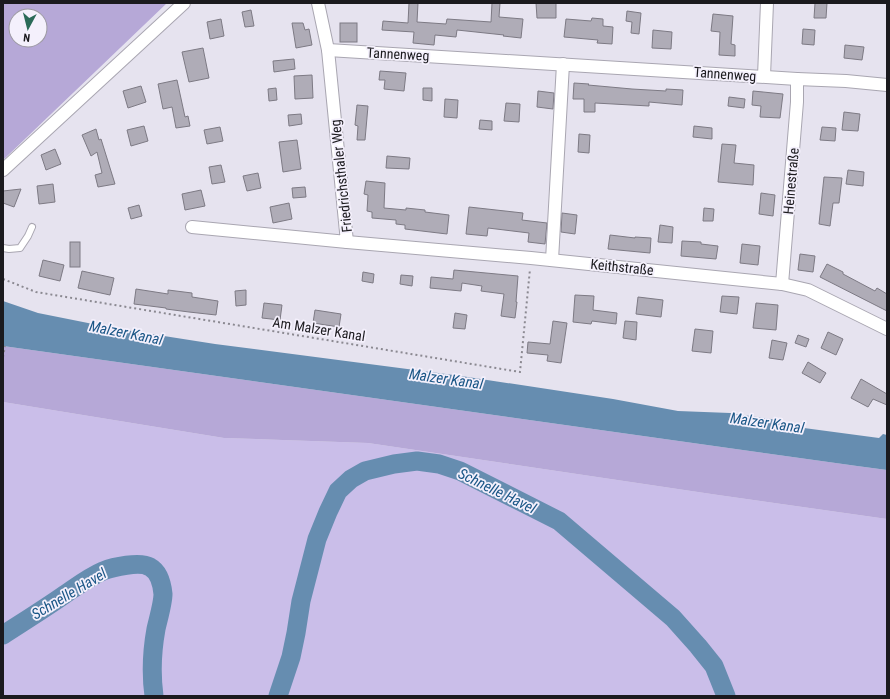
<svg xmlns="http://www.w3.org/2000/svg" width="890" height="699" font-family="'Roboto Condensed',sans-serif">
  <rect width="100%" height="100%" fill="#e6e3ef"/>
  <polygon fill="#cabee9" points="3,402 224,438 368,443 718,495 887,519 887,696 3,696"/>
  <g fill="#b6a8d7" fill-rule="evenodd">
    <path d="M3,3H167L3,160ZM16,16H40V40H16Z"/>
    <polygon points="3,346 857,466 887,470 887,519 718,495 368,443 224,438 3,402"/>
  </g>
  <polygon fill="#668db0" points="3,301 38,313 113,328 215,344 461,376 613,399 678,411 730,413 771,419 804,428 879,438 883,434 887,435 887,470 857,466 3,346"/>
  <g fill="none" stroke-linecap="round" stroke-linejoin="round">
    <g stroke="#668db0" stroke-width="19">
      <path d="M3,635C23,622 44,609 64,595C76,587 89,577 103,571C113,567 140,561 150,567C159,572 162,584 163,594C163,603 158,620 156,629C152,651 151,674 154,696"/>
      <polyline points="278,696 291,657 296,633 301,601 317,539 328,512 338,491 351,479 365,471 394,464 417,461 439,464 460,471 559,521 673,618 698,646 714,666 726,696"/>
    </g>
  </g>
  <g fill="#afacb7" stroke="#7d7a84">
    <polygon points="409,3 418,3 417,22 446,24 447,19 491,22 492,3 500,3 499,17 523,19 521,38 503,36 504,35 457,30 456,37 435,35 434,45 413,43 414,32 382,30 383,21 408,23"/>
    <polygon points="536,3 556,3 556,18 537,18"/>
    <polygon points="815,3 827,3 826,18 814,18"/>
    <polygon points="251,10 254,26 245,27 242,12"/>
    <polygon points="627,11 641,13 639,34 631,33 632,22 626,21"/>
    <polygon points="713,14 733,16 731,44 735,45 735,56 719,55 720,32 711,31"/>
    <polygon points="592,18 603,19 603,26 613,27 612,44 597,43 598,40 564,37 566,19 591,21"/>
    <polygon points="221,19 224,36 210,39 207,22"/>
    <polygon points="292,23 303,23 305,30 309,29 312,45 296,48"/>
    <rect x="340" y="23" width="17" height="19"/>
    <polygon points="803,29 815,30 814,45 802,44"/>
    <polygon points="653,30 672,32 671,49 652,48"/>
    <polygon points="845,45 864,47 862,60 844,58"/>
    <polygon points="203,48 209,78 189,82 182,52"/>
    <polygon points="294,59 295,69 274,72 273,61"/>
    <polygon points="380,71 406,73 404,91 384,89 385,80 379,80"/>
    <polygon points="312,75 313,98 295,99 294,76"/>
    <polygon points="177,80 185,117 188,116 190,126 176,128 172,107 163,109 158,84"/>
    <polygon points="574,83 589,84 588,85 632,89 666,91 666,89 683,90 682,105 649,102 649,106 595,103 595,112 584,112 584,99 573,99"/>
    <polygon points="141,86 146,102 128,108 123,91"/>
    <polygon points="276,88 277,100 269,101 268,89"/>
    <polygon points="423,88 432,88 432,101 423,100"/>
    <polygon points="538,91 554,93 553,109 537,107"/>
    <polygon points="753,91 783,94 780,118 760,117 761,106 752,105"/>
    <polygon points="729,97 745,99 744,108 728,106"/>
    <polygon points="445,99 458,100 457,118 444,117"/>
    <polygon points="506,103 520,104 519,122 504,121"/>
    <polygon points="357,105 368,106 365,140 357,140 358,126 355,125"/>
    <polygon points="844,112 860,114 858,131 842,130"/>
    <polygon points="301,114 302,124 289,126 288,115"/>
    <polygon points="480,120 492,121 492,130 479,129"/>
    <polygon points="144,126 148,141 131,146 127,130"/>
    <polygon points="694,126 712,128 712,139 693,137"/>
    <polygon points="220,127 223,141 207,144 204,130"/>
    <polygon points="822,127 836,128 835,141 820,140"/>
    <polygon points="96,129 99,140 101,139 115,184 98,187 95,175 102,173 97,152 91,156 82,135"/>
    <polygon points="579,134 590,135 589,153 578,152"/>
    <polygon points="297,140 301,169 283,172 279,142"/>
    <polygon points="722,144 736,145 734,163 754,165 753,185 718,182"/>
    <polygon points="55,149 61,164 46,170 41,155"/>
    <polygon points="387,156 410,158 409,169 386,168"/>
    <polygon points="221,165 225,182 212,184 209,167"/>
    <polygon points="848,170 864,172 863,186 846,184"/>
    <polygon points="258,173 261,188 247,191 243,176"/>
    <polygon points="824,177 842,178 839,203 833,203 830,226 819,224"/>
    <polygon points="366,181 385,183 384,208 406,210 406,208 425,210 425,212 449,215 447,234 405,229 405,225 396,224 396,220 372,218 372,212 367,211 368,195 364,194"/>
    <polygon points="53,184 55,202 39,204 37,186"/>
    <polygon points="305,187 306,197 293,198 292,188"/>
    <polygon points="21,189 14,207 3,203 3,191"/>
    <polygon points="201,190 205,206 185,210 182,194"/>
    <polygon points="761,193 775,195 773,216 759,214"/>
    <polygon points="289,203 292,219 273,223 270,207"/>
    <polygon points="139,205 142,216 131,219 128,208"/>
    <polygon points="469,207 523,213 522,220 547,223 545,244 528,242 529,233 488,228 487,236 466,234"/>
    <polygon points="704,208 714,209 713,221 703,221"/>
    <polygon points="562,213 577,215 575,234 561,232"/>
    <polygon points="660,225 673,227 672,243 658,242"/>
    <polygon points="610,235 635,238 635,237 651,238 650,253 608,249"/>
    <polygon points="682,241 701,242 701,244 718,246 716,259 681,256"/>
    <rect x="70" y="242" width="10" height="25"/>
    <polygon points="742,244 760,246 758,265 740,263"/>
    <polygon points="800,254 815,256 813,272 798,270"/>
    <polygon points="43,260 64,265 60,281 39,276"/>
    <polygon points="827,264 843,272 843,274 875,291 877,288 887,294 887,311 820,277"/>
    <polygon points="454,270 518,276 516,302 517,302 515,318 501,316 504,294 481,291 482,286 462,283 461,291 430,288 431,277 453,279"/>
    <polygon points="82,271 114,278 110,295 78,288"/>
    <polygon points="363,272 374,274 373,283 362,281"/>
    <polygon points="401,275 413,276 412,286 400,284"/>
    <polygon points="136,289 168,294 168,290 192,293 192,297 218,301 216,315 189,312 166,309 166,308 134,304"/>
    <polygon points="246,290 246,305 236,306 235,291"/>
    <polygon points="575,295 594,296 593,310 617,313 616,324 592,321 591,324 573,322"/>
    <polygon points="722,296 739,297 737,314 720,312"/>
    <polygon points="638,297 663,300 661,317 636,314"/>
    <polygon points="264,303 282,305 280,320 262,318"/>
    <polygon points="756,303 778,305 776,330 753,328"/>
    <polygon points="315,310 341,314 339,327 313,323"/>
    <polygon points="455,313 467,315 465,329 453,328"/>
    <polygon points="553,321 567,323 561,363 547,361 548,355 527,353 528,342 550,344"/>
    <polygon points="625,321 637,322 636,340 623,338"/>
    <polygon points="695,329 713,331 711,353 692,351"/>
    <polygon points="828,332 843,339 836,355 821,348"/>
    <polygon points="798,335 809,339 806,347 795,343"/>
    <polygon points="772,340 787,343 783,360 769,358"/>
    <polygon points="808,362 826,373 820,383 802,373"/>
    <polygon points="861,379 887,394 887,405 873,399 868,407 851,398"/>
  </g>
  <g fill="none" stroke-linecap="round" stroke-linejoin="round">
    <defs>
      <polyline id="service" points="3,248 9,249 20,248 28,236 32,227"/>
      <g id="minor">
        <polyline points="328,50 797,79 846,81 887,85"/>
        <polyline points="764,76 767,3"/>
        <polyline points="3,170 184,3"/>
        <polyline points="192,227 347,242 328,50 318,3"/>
        <polyline points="347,242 531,258 782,284 808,290 887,329"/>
        <polyline points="552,260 563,64"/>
        <polyline points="782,284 797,102 797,79"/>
      </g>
    </defs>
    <use href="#service" stroke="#a9a6b1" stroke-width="8"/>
    <use href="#minor" stroke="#a9a6b1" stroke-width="14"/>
    <g stroke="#8b8991" stroke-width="2" stroke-dasharray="2 3" stroke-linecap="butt">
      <polyline points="3,279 36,292 520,372 530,269"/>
      <polyline points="3,357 5,346"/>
    </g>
    <use href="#service" stroke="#fff" stroke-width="6"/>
    <use href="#minor" stroke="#fff" stroke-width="12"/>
  </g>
  <g text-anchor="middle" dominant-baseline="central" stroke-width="3.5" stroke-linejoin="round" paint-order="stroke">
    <g font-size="14" fill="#1b1a1e" stroke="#f4f0fc">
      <text transform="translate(398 54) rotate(3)">Tannenweg</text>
      <text transform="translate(725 74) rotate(4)">Tannenweg</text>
      <text transform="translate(341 176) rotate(-96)">Friedrichsthaler Weg</text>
      <text transform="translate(791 181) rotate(-85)">Heinestraße</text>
      <text transform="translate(622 267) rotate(6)">Keithstraße</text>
      <text transform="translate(319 329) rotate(9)">Am Malzer Kanal</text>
    </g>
    <g font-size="15" font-style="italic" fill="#1a5686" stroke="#f4f0fc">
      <text transform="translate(126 333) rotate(11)">Malzer Kanal</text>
      <text transform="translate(446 379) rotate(8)">Malzer Kanal</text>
      <text transform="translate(767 423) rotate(8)">Malzer Kanal</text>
      <text transform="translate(497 491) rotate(26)">Schnelle Havel</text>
      <text transform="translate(69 594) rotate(-31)">Schnelle Havel</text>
    </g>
  </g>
  <rect width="890" height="699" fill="none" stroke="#1b1a1e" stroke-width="8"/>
  <g transform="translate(28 28) rotate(187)"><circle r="19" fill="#f4f0fc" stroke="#9d9aa3"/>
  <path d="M0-3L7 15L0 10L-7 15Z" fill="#2a6a58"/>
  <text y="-6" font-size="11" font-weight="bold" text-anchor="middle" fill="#1b1a1e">N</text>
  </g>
</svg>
